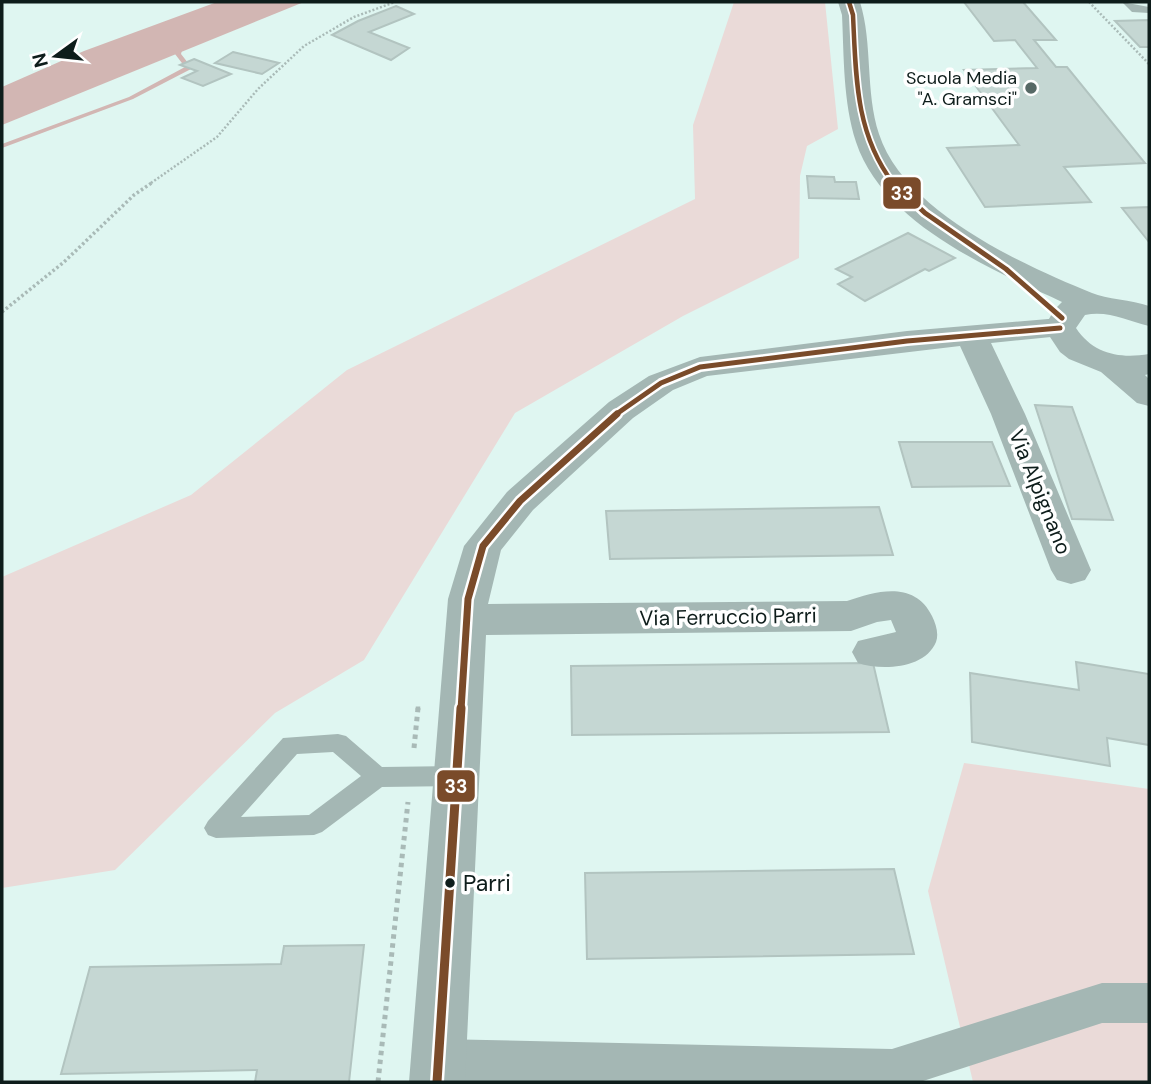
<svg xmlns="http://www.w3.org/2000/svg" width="1151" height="1084" font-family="'DM Sans',sans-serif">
  <rect width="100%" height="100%" fill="#dff6f1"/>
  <g fill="#eadad8">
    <polygon points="734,2 825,2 838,129 807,146 800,176 799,258 683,316 515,413 364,660 275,713 115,870 2,888 2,577 191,495 347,370 695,199 693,125"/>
    <polygon points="964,763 1149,789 1149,1082 973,1082 928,891"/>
  </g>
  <polygon fill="#d2b6b3" points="217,2 304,2 2,125 2,87 84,51"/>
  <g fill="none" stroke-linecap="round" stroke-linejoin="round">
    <polygon fill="#d2b6b3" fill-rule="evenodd" points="182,38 185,40 181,54 192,68 191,69 133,99 2,148 2,144 129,97 185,67 175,54 179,40"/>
  </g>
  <g fill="#c5d7d3" stroke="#b2c4c0" stroke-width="2">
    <polygon points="964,2 1023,2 1056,40 1034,40 1056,67 1067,67 1145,163 1064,167 1091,202 985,207 947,148 1019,145 964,70 1037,68 1015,40 994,41"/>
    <polygon points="396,6 414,14 369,32 409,48 391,60 332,35 358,21"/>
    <polygon points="1149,20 1149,47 1140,47 1115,21"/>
    <polygon points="233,52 279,63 262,74 215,63"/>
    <polygon points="194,59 231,74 203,86 182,78 197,71 180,65"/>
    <polygon points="807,176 834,177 835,182 856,182 859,199 809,198"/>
    <polygon points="1149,207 1149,242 1122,208"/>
    <polygon points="908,233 955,258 929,271 925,269 865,301 838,284 852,277 836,269"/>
    <polygon points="1035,405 1072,407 1113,520 1072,519"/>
    <polygon points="899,442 992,442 1010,486 912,487"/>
    <polygon points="879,507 893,555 610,559 606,511"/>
    <polygon points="1076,662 1149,674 1149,745 1107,738 1110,766 972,742 970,673 1079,690"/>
    <polygon points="873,663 889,732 572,735 571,666"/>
    <polygon points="894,869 914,954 587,959 585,873"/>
    <polygon points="364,945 349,1082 255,1082 257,1070 61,1074 90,967 281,964 284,946"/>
  </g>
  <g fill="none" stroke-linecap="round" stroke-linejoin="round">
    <g stroke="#a9bab7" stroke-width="2.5" stroke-dasharray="2 2" stroke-linecap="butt">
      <polyline points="1089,2 1149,64"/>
      <polyline points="151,183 217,137 258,89 304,46 354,17 395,2"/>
    </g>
    <polyline stroke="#a9bab7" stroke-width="3.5" stroke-dasharray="2.5 2.5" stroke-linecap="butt" points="2,312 64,262 134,195 153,182"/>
    <polyline stroke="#a9bab7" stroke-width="4.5" stroke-dasharray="3.5 3.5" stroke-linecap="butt" points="418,710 418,705"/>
    <g stroke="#a9bab7" stroke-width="5" stroke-dasharray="4.5 4.5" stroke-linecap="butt">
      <polyline points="414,748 418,708"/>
      <polyline points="378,1082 408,802"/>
    </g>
    <g fill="#a4b7b4" fill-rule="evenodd">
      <polygon points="1122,2 1149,7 1149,13 1132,12"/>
      <path d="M338,734L346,736L382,767L457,766L465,769L468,776L465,783L457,786L382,787L322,832L314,835L216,838L208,835L204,828L208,821L283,738ZM333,752L361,776L309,815L241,817L297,754Z"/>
    </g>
    <polygon fill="#a4b7b4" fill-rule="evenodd" points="1102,983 1149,983 1149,1023 1102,1023 920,1082 438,1081 423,1075 417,1060 423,1045 438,1039 892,1049"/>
    <path fill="#a4b7b4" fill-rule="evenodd" d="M1060,318L1071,321L1076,328L1071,335L991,343L1025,414L1091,570L1085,580L1071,584L1057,580L1051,570L991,414L960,346L707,376L673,390L633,418L533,510L501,550L488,604L847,601C878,590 915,581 932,616C936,624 939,634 936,642C925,669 881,671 858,663L852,652L858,641L896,632L891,620L877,622L851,631L486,635L465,1082H409L448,599L464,546L507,492L609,402L649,376L700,357L907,331Z"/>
    <path fill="#a4b7b4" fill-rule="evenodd" d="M838,2H860C873,44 865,91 879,134C903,210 1022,265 1092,293C1106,299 1132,300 1149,306V326C1127,321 1108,310 1085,315L1076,328C1093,354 1120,359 1149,354V374L1145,375L1149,379V406L1137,403L1101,372L1069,359L1060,352L1044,328L1054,310L1062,302C991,269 883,224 856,142C843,102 844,57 842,15Z"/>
    <defs>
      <path id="bus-1-far3" d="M849,2L853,15C856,75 855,133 893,183"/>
      <g id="bus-1-far2">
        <polyline points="892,182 925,213 1006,269 1062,318"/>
        <polyline points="615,415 661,383 700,367 907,341 1060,328"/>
      </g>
      <polyline id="bus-1-far1" points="461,710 468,599 483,546 520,501 617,414"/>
      <polyline id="bus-1" points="437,1082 461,708"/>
    </defs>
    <use href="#bus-1-far3" stroke="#fff" stroke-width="8"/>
    <use href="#bus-1-far2" stroke="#fff" stroke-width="10"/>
    <use href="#bus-1-far1" stroke="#fff" stroke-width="12"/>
    <use href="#bus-1" stroke="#fff" stroke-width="14"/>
    <use href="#bus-1-far3" stroke="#7a4b2a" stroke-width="4.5"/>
    <use href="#bus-1-far2" stroke="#7a4b2a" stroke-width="5"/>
    <use href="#bus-1-far1" stroke="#7a4b2a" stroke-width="7"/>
    <use href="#bus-1" stroke="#7a4b2a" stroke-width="9"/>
  </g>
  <circle fill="#576966" stroke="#fff" stroke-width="2.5" cx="1031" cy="88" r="7"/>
  <circle fill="#0e1d1b" stroke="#fff" stroke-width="2.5" cx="450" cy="883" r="6"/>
  <g text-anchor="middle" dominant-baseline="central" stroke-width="7" stroke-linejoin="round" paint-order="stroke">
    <g font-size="18" fill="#0e1d1b" stroke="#fff" text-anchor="end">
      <text x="1017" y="78">Scuola Media<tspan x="1017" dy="21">"A. Gramsci"</tspan></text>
    </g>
    <g font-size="21" fill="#0e1d1b" stroke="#fff">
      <text transform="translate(1040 492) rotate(68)">Via Alpignano</text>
      <text transform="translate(728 617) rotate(-1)">Via Ferruccio Parri</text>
    </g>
    <g font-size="23" fill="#0e1d1b" stroke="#fff" text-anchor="start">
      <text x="463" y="883">Parri</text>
    </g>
  </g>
  <g stroke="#fff" stroke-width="2.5">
    <rect x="882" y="176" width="40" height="34" rx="7" fill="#7a4b2a"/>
    <rect x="436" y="769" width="40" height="34" rx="7" fill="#7a4b2a"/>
  </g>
  <g font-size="19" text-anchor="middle" font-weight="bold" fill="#fff">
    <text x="902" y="200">33</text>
    <text x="456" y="793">33</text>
  </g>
  <rect width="1151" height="1084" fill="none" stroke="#0e1d1b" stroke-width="7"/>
  <g transform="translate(56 56) rotate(255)" stroke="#ffffff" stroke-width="5" paint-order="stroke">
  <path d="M0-5L12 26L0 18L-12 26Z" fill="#0e1d1b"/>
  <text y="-10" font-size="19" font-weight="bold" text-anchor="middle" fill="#0e1d1b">N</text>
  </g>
</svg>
